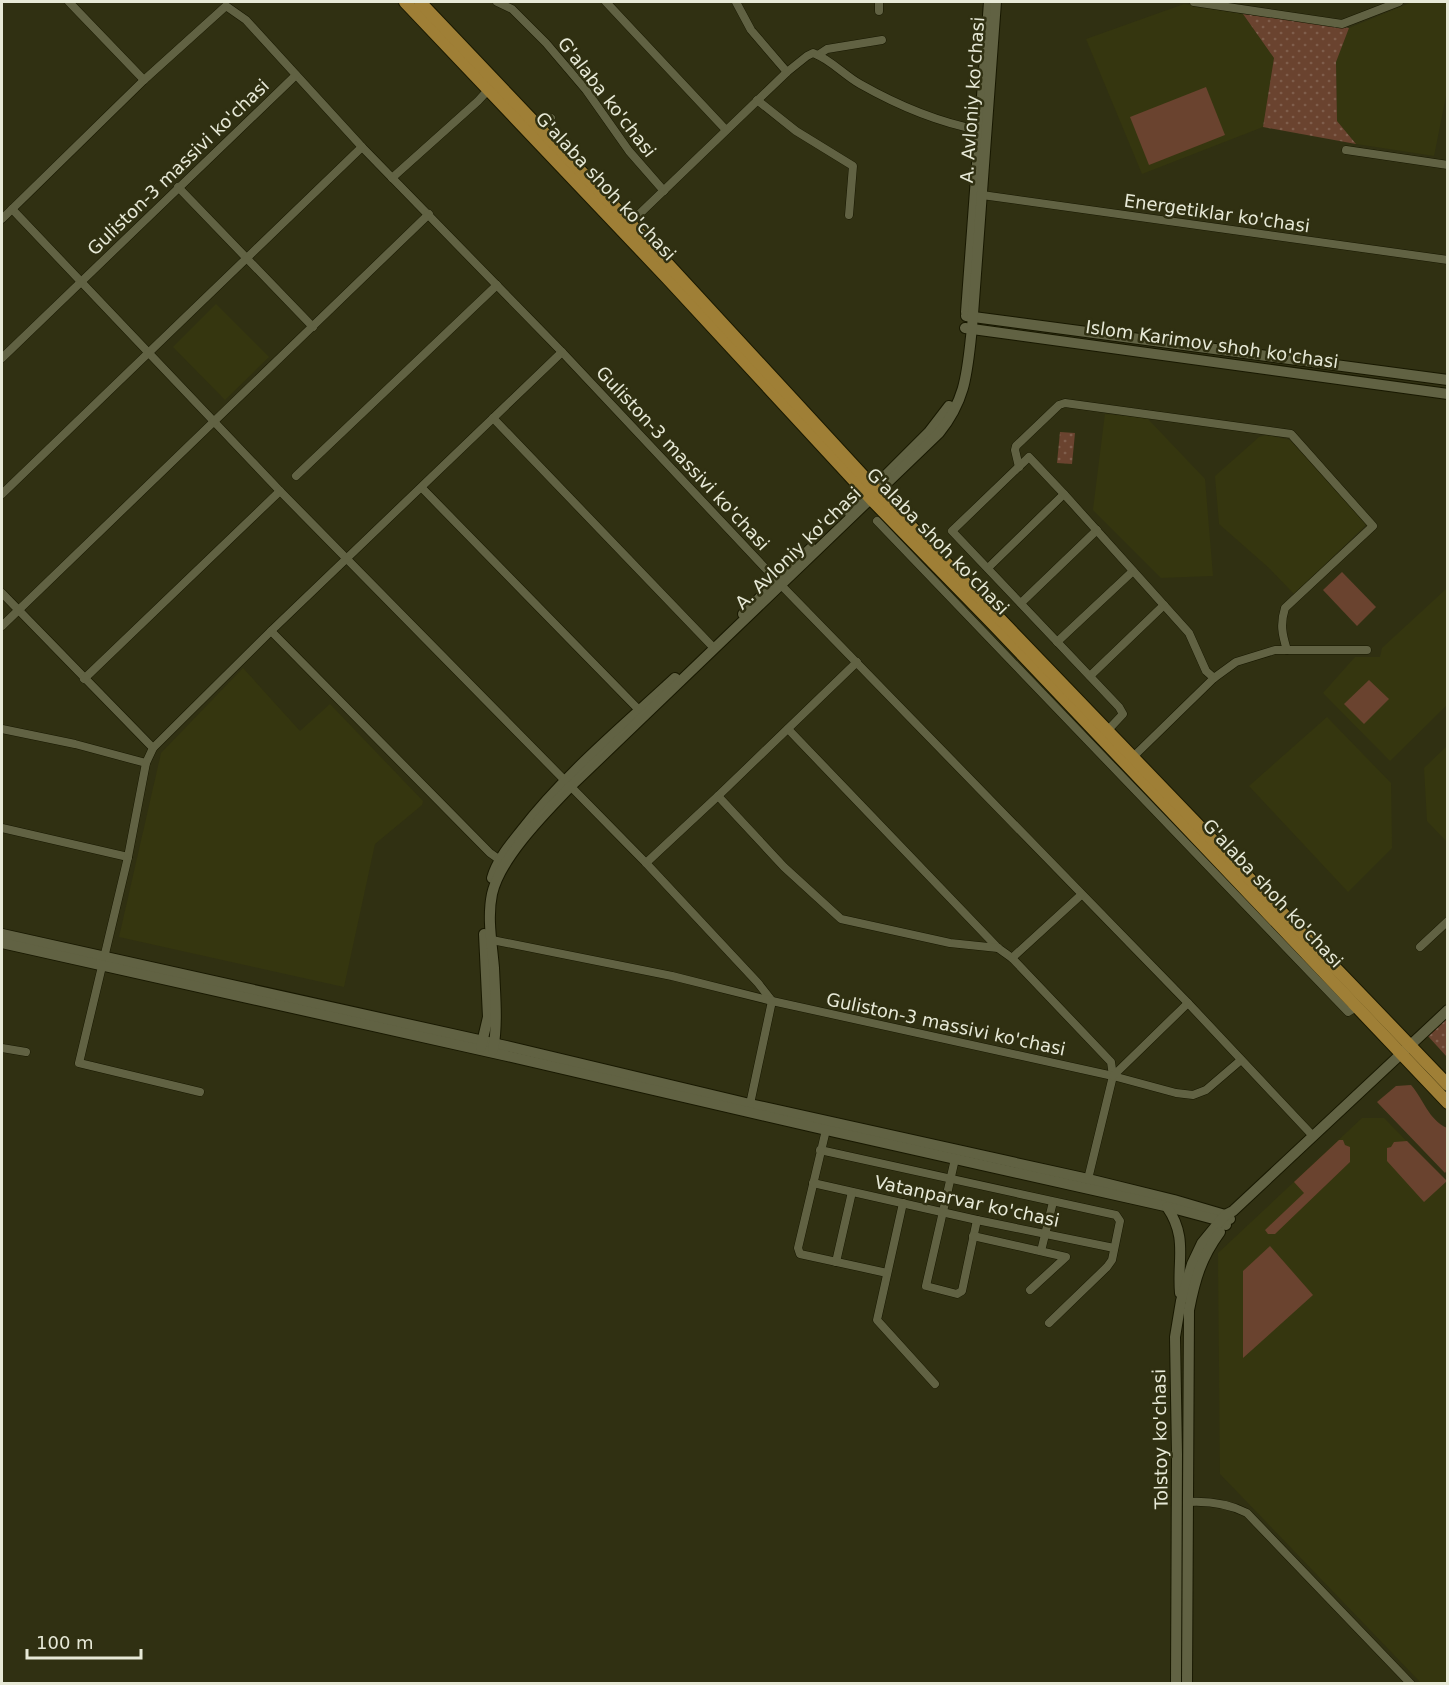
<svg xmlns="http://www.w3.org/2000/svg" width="1449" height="1685" font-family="'DejaVu Sans',sans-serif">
  <defs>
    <pattern id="park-dots" width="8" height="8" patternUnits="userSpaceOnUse" patternTransform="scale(1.5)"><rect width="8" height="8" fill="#6a432f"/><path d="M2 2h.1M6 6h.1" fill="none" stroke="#7f5e4c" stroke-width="1.8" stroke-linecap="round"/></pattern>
  </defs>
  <rect width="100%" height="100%" fill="#303012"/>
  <g fill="#35360f">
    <polygon points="1412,2 1446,2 1448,4 1447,91 1434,156 1356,144 1337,121 1336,62 1349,28"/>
    <polygon points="1184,4 1243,14 1274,58 1263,127 1142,174 1086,39"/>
    <polygon points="216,304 269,357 225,400 173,347"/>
    <polygon points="1105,414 1147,418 1205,479 1213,576 1161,578 1093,510"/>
    <polygon points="1267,435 1290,440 1367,524 1294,594 1269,568 1219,524 1215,476 1259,437"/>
    <polygon points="1446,589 1447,590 1447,705 1390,761 1323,693 1355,657 1380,657 1382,648"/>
    <polygon points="243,668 300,731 330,704 423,801 422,805 375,844 344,987 119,937 161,753"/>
    <polygon points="1327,717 1391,783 1392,848 1348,892 1249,786"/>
    <polygon points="1447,746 1447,842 1427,821 1424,768"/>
    <polygon points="1362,1118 1384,1118 1447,1182 1447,1683 1421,1683 1220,1474 1218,1253"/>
  </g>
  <g fill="#6a432f">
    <polygon points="1206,87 1225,135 1149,165 1130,117"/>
    <polygon points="1342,572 1376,607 1357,626 1323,590"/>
    <polygon points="1369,680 1389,699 1364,724 1344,704"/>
    <path d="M1411,1085C1424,1100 1428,1119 1447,1128V1170L1445,1173L1377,1102L1396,1086Z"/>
    <polygon points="1339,1140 1343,1140 1345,1145 1350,1147 1350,1162 1275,1234 1268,1234 1265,1230 1304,1193 1294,1182"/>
    <polygon points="1407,1141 1447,1181 1424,1202 1387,1161 1387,1148 1391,1147 1394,1142"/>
    <polygon points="1270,1246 1313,1295 1243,1358 1243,1271"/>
  </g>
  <g fill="url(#park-dots)">
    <polygon points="1243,14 1349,28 1336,62 1337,121 1356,144 1263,127 1274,58"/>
    <polygon points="1060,432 1075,433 1072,464 1057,463"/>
    <polygon points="1447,1017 1447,1057 1427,1035"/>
  </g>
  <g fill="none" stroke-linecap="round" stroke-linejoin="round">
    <defs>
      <g id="street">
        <polyline points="69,2 144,80"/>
        <polyline points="497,2 512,9 546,43 586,90 629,151 664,191"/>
        <polyline points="606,2 726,130"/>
        <polyline points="736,2 751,30 787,72"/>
        <polyline points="879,2 879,11"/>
        <polyline points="1194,2 1342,24 1399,2"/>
        <polyline points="818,55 827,49 882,40"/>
        <polyline points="757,100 796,131 853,166 849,215"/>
        <polyline points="541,129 551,118"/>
        <polyline points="1346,150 1448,165"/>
        <polyline points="392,178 478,101 489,89"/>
        <polyline points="178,187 313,327"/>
        <polyline points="982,195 1448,260"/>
        <polyline points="12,209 280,491 646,863 758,983 772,1001 750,1104"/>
        <polyline points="2,219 144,80 226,6 246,20 362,147 562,352 782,586 1188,1003 1313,1136"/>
        <path d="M630,223L787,72L807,56L813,53C830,59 844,75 860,84C897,105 937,122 979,130"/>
        <polyline points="2,358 296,75"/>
        <polyline points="493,418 711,645"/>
        <path d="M1019,467L1015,450L1016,446L1059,405L1065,403L1291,434L1373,526L1285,608C1280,624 1282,634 1287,650"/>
        <polyline points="296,476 497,285"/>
        <polyline points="422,488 640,711"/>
        <polyline points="2,494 362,147"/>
        <polyline points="877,521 1348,1012 1356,1007"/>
        <polyline points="988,568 1064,494"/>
        <polyline points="2,593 153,748"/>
        <polyline points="1021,603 1097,530"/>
        <polyline points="2,626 429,214"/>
        <polyline points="271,631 490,853 500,860"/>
        <polyline points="1057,642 1133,571"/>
        <polyline points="1090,676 1164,605"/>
        <polyline points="84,679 280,491"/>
        <polyline points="2,729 75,744 146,763"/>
        <polyline points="788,729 998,948 1012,958 1111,1062 1113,1076 1088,1179"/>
        <polyline points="1108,730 1123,714 1119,707 952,531 1029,457 1064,494 1189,633 1206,671 1214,678"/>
        <polyline points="1133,757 1214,678 1236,662 1275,650 1367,650"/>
        <polyline points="718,796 784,867 841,919 950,943 998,948"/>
        <polyline points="2,828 128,857"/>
        <polyline points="646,863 718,796 857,662"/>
        <polyline points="492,940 672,976 772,1001 1113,1076 1176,1093 1193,1095 1206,1090 1241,1060"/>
        <polyline points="1420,947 1448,921"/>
        <polyline points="1012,958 1081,895"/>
        <polyline points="2,1048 26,1052"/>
        <polyline points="1113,1076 1188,1003"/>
        <polyline points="200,1092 79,1063 128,857 146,763 153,748 271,631 562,352"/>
        <polyline points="826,1130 798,1248 800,1254 887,1273"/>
        <polyline points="820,1150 1116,1215 1120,1221 1112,1260 1107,1267 1049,1323"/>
        <polyline points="955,1159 926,1286 957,1294 962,1291 977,1220"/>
        <polyline points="813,1183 977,1220 1114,1248"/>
        <polyline points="903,1203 877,1320 935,1384"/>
        <polyline points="973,1236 1066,1257 1030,1290"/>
        <polyline points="1041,1251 1053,1202"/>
        <polyline points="836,1262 852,1192"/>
        <path d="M1189,1502C1209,1501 1229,1504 1247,1513L1411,1684"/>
      </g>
      <g id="secondary">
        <polyline points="966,312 989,2"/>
        <polyline points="966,316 1448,380"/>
        <polyline points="965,328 1448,394"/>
        <polyline points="849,512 929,432 949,406"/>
        <polyline points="743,614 811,548"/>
        <path d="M492,878C497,860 510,845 521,831C565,774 622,727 675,678"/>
        <polyline points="2,934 506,1046 750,1104 1088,1179 1174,1200 1225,1215 1230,1219"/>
        <polyline points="2,943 503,1055 826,1130 1165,1206 1221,1221 1226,1225"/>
        <polyline points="481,1047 488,1017 484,934"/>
        <path d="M493,1050C498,1024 495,994 494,968C492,944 487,918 492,894C500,858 545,813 570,787L939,433C967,398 967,371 972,328L996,2"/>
        <path d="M1167,1207C1188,1238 1177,1259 1180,1293"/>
        <polyline points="1176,1684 1177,1454 1175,1337 1181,1301 1192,1264 1202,1243 1225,1215 1233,1211 1448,1010"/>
        <path d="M1187,1684L1189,1310C1195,1279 1201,1258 1220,1232"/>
      </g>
      <g id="primary">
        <polyline points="405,2 668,279 872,500 993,624 1448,1103"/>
        <polyline points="420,2 630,223 879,493 1448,1085"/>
      </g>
    </defs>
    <use href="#street" stroke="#181800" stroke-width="9"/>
    <use href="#secondary" stroke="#181800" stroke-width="12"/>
    <use href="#primary" stroke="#181800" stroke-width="14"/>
    <use href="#street" stroke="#616243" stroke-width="8"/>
    <use href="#secondary" stroke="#616243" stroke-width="10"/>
    <use href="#primary" stroke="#9f7f36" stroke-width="12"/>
  </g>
  <g text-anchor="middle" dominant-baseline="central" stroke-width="5" stroke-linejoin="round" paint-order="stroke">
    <g font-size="18" fill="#e7e9d7" stroke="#303012">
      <text transform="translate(607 97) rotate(52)">G'alaba ko'chasi</text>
      <text transform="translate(972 100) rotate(-86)">A. Avloniy ko'chasi</text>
      <text transform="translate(178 167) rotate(-44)">Guliston-3 massivi ko'chasi</text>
      <text transform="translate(606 186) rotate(47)">G'alaba shoh ko'chasi</text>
      <text transform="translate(1217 213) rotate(8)">Energetiklar ko'chasi</text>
      <text transform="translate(1212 344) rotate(8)">Islom Karimov shoh ko'chasi</text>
      <text transform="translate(683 458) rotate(47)">Guliston-3 massivi ko'chasi</text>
      <text transform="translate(938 541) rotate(46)">G'alaba shoh ko'chasi</text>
      <text transform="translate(798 548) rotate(-44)">A. Avloniy ko'chasi</text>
      <text transform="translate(1273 893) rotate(47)">G'alaba shoh ko'chasi</text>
      <text transform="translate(946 1024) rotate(12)">Guliston-3 massivi ko'chasi</text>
      <text transform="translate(967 1201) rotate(12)">Vatanparvar ko'chasi</text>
      <text transform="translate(1160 1439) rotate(-91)">Tolstoy ko'chasi</text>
    </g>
  </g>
  <rect width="1449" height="1685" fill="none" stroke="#e7e9d7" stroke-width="6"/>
  <path d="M27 1649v9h114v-9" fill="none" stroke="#e7e9d7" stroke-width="3"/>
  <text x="36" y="1649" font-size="18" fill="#e7e9d7" stroke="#303012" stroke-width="4.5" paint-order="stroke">100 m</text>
</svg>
